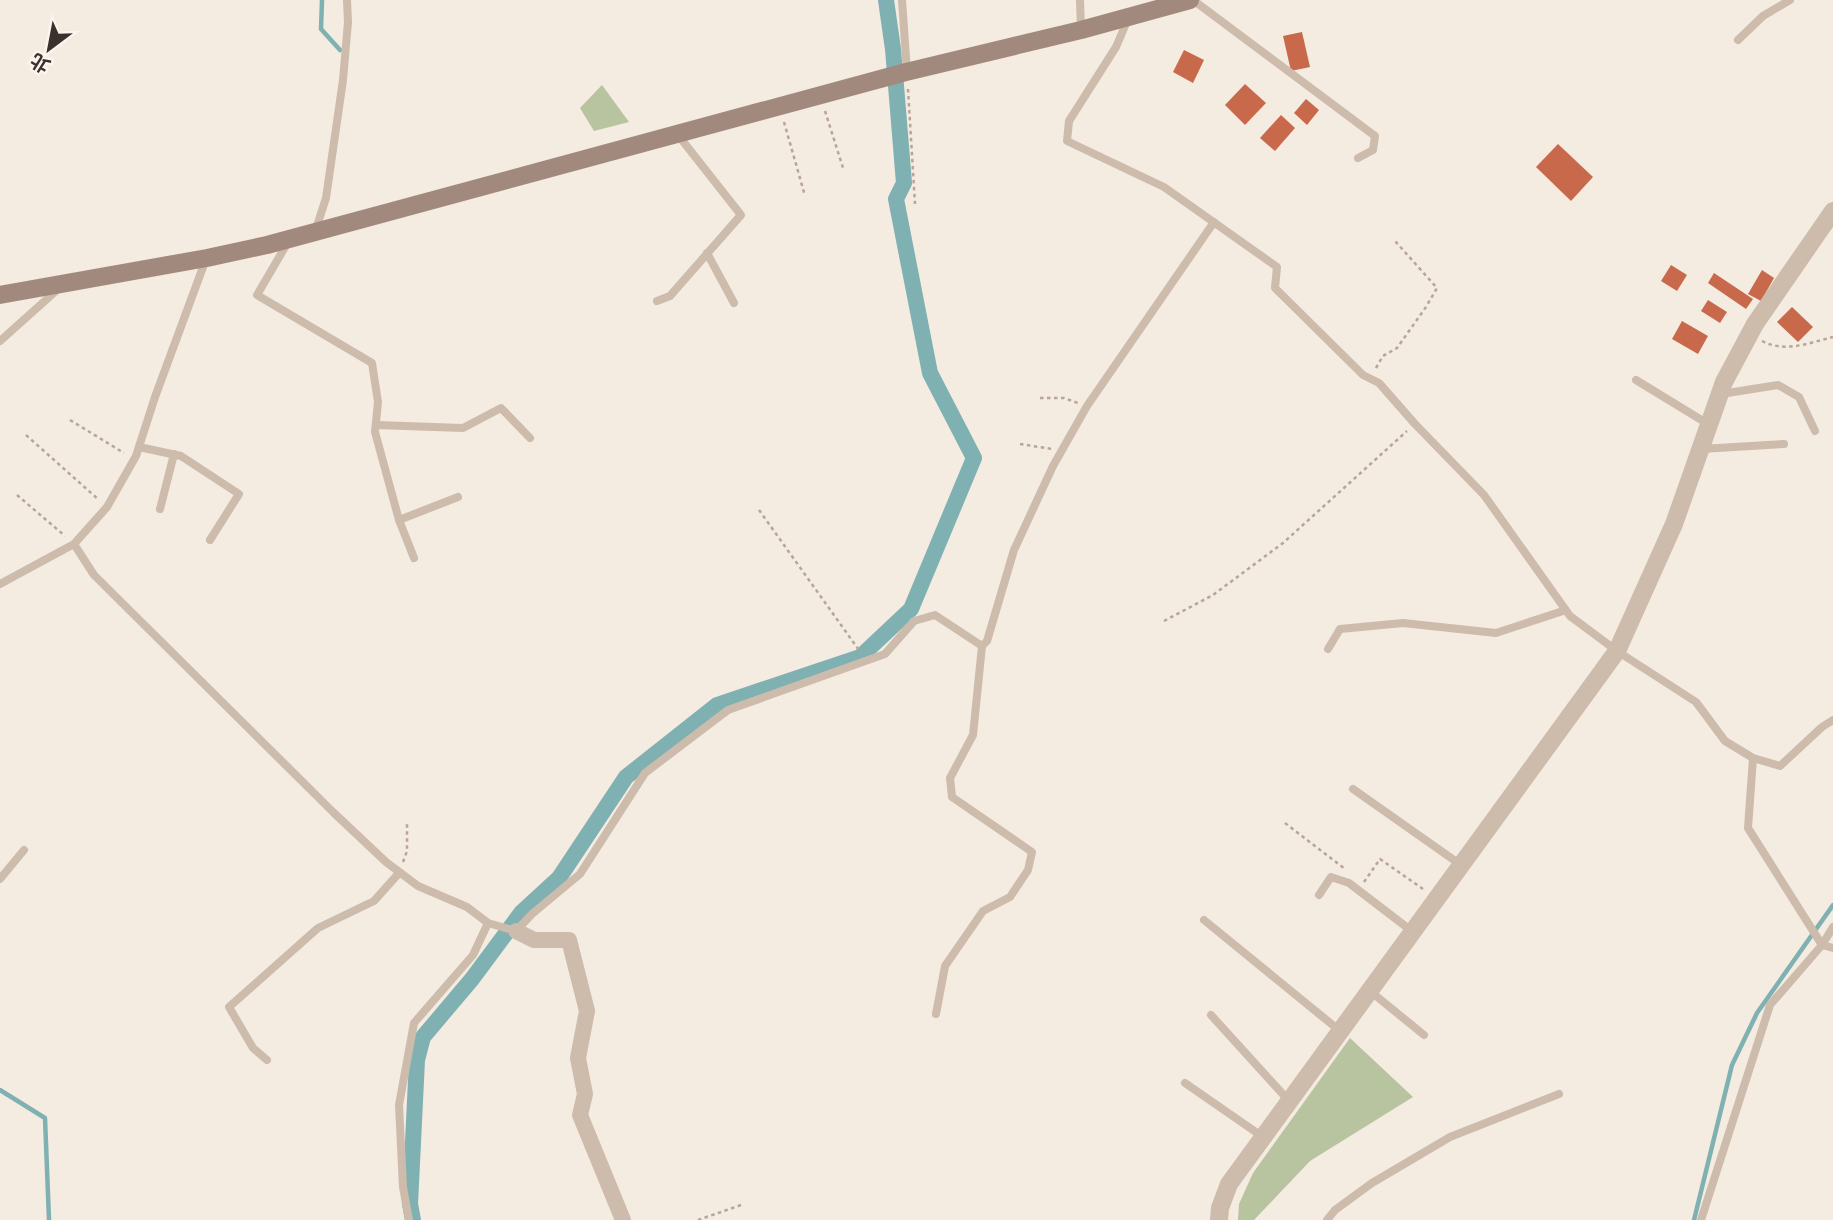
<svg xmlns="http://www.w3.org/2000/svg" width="1833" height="1220" font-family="'DejaVu Sans','Noto Sans TC',sans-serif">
  <rect width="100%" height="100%" fill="#f4ebe1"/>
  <g fill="#b8c4a0">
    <polygon points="602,85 629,122 594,131 580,108"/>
    <polygon points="1350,1038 1413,1097 1310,1161 1254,1220 1238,1220 1239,1204 1253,1173"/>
  </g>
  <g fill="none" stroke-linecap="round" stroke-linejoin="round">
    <g stroke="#7fb0b2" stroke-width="4.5">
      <polyline points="322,0 321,29 340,50"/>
      <polyline points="0,1090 45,1118 49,1220"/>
      <polyline points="1694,1220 1732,1065 1757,1013 1833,905"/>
    </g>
    <polyline stroke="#7fb0b2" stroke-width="16" points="413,1220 410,1204 417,1060 423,1037 472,979 521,913 559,878 626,777 717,705 860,657 911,609 974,458 930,373 896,199 904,183 893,49 886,0"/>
  </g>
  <g fill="#c8694b">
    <polygon points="1302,32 1310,67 1291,71 1283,36"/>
    <polygon points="1184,50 1204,60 1193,83 1173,72"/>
    <polygon points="1245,84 1266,103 1245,125 1225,105"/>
    <polygon points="1306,99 1319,110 1307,125 1294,113"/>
    <polygon points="1281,115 1295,128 1275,151 1260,138"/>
    <polygon points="1558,144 1593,177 1571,201 1536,167"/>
    <polygon points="1671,265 1687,275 1677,291 1661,281"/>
    <polygon points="1762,270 1774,278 1761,301 1748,294"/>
    <polygon points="1714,273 1753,299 1746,309 1708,283"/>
    <polygon points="1708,300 1727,312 1720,323 1701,311"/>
    <polygon points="1792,307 1813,327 1798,342 1777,322"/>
    <polygon points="1682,321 1708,336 1698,354 1672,339"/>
  </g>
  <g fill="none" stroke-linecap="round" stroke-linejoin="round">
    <g stroke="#b9a596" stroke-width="2.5" stroke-dasharray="3.5 3.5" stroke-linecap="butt">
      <polyline points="908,89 915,204"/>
      <polyline points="825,111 844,171"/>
      <polyline points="784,122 805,196"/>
      <path d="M1762,341C1785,353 1809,343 1833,337"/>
      <polyline points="1376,368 1383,356 1397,348 1426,307 1437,288 1395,241"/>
      <polyline points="1040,398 1064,398 1078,403"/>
      <polyline points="70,420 124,453"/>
      <polyline points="26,435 99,500"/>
      <polyline points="1020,444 1052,449"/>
      <polyline points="17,495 65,536"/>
      <polyline points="759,510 861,653"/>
      <polyline points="1164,621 1213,595 1283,543 1407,431"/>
      <polyline points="1285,823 1345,869"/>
      <polyline points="403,862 407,851 407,824"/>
      <polyline points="1364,882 1380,859 1423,889"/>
      <polyline points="698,1220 744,1204"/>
    </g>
    <g stroke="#cdbbac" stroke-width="8">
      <polyline points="902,0 907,72"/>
      <polyline points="1080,0 1081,30"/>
      <polyline points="1193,0 1375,136 1373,150 1358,158"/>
      <polyline points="1128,19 1116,47 1069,121 1067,141 1164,187 1277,267 1275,288 1363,375 1379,383 1415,424 1484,495 1570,616 1617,651 1696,702 1725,741 1753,758 1748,828 1822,945 1833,948"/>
      <polyline points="1738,40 1763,16 1790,0"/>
      <polyline points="315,232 326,198 343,80 348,22 347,0"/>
      <polyline points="288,242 257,295 372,363 378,402 375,432 399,520 414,558"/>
      <polyline points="707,253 734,303"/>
      <polyline points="206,259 155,397 136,456 107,507 74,544 94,575 333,812 386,862 418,886 467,907 488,923 516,931 532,914 580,874 645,773 728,710 885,654 914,621 935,615 982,646 987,641 1014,550 1053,466 1087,406 1214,222"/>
      <polyline points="657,301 670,296 741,215 678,135"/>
      <polyline points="0,341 57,290"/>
      <polyline points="1636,380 1708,424"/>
      <polyline points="1721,394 1778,385 1799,397 1815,431"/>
      <polyline points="376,425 463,428 501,408 530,438"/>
      <polyline points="139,447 181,456 239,494 210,540"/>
      <polyline points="1701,449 1784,444"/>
      <polyline points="160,509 174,454"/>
      <polyline points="399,520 458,497"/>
      <polyline points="0,584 74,544"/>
      <polyline points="1328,649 1340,629 1403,623 1496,633 1566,610"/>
      <polyline points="1753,758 1780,766 1822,727 1833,720"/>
      <polyline points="1353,789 1461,865"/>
      <polyline points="0,879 24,850"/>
      <polyline points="1319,895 1331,877 1349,883 1413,932"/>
      <polyline points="1204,920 1340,1031"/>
      <polyline points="1370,991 1424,1035"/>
      <polyline points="936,1014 945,966 983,911 1010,897 1028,870 1032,852 952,797 950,778 973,735 982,646"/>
      <polyline points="1211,1015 1289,1101"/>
      <polyline points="267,1060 253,1048 229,1007 318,928 374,901 399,873"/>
      <polyline points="1185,1083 1263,1137"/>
      <polyline points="409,1220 403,1187 399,1105 414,1023 473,955 488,923"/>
      <polyline points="1327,1220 1335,1210 1372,1183 1450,1137 1559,1094"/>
      <polyline points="1701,1220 1770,1005 1822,945 1833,927"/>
    </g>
    <polyline stroke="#cdbbac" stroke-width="16" points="516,931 534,940 569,940 587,1011 578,1058 585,1094 580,1115 623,1220"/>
    <polyline stroke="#cdbbac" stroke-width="18" points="1219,1220 1220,1208 1229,1184 1617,651 1674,524 1724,382 1755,324 1833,211"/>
    <polyline stroke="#a18a7d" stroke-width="18" points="0,295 207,258 267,245 906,72 1081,30 1190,0"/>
  </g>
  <g transform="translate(49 49) rotate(212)" stroke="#fbf5ee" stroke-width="5" paint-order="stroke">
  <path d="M0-5L12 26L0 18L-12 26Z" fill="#3b302b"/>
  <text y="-10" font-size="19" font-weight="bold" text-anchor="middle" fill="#3b302b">北</text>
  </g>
</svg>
